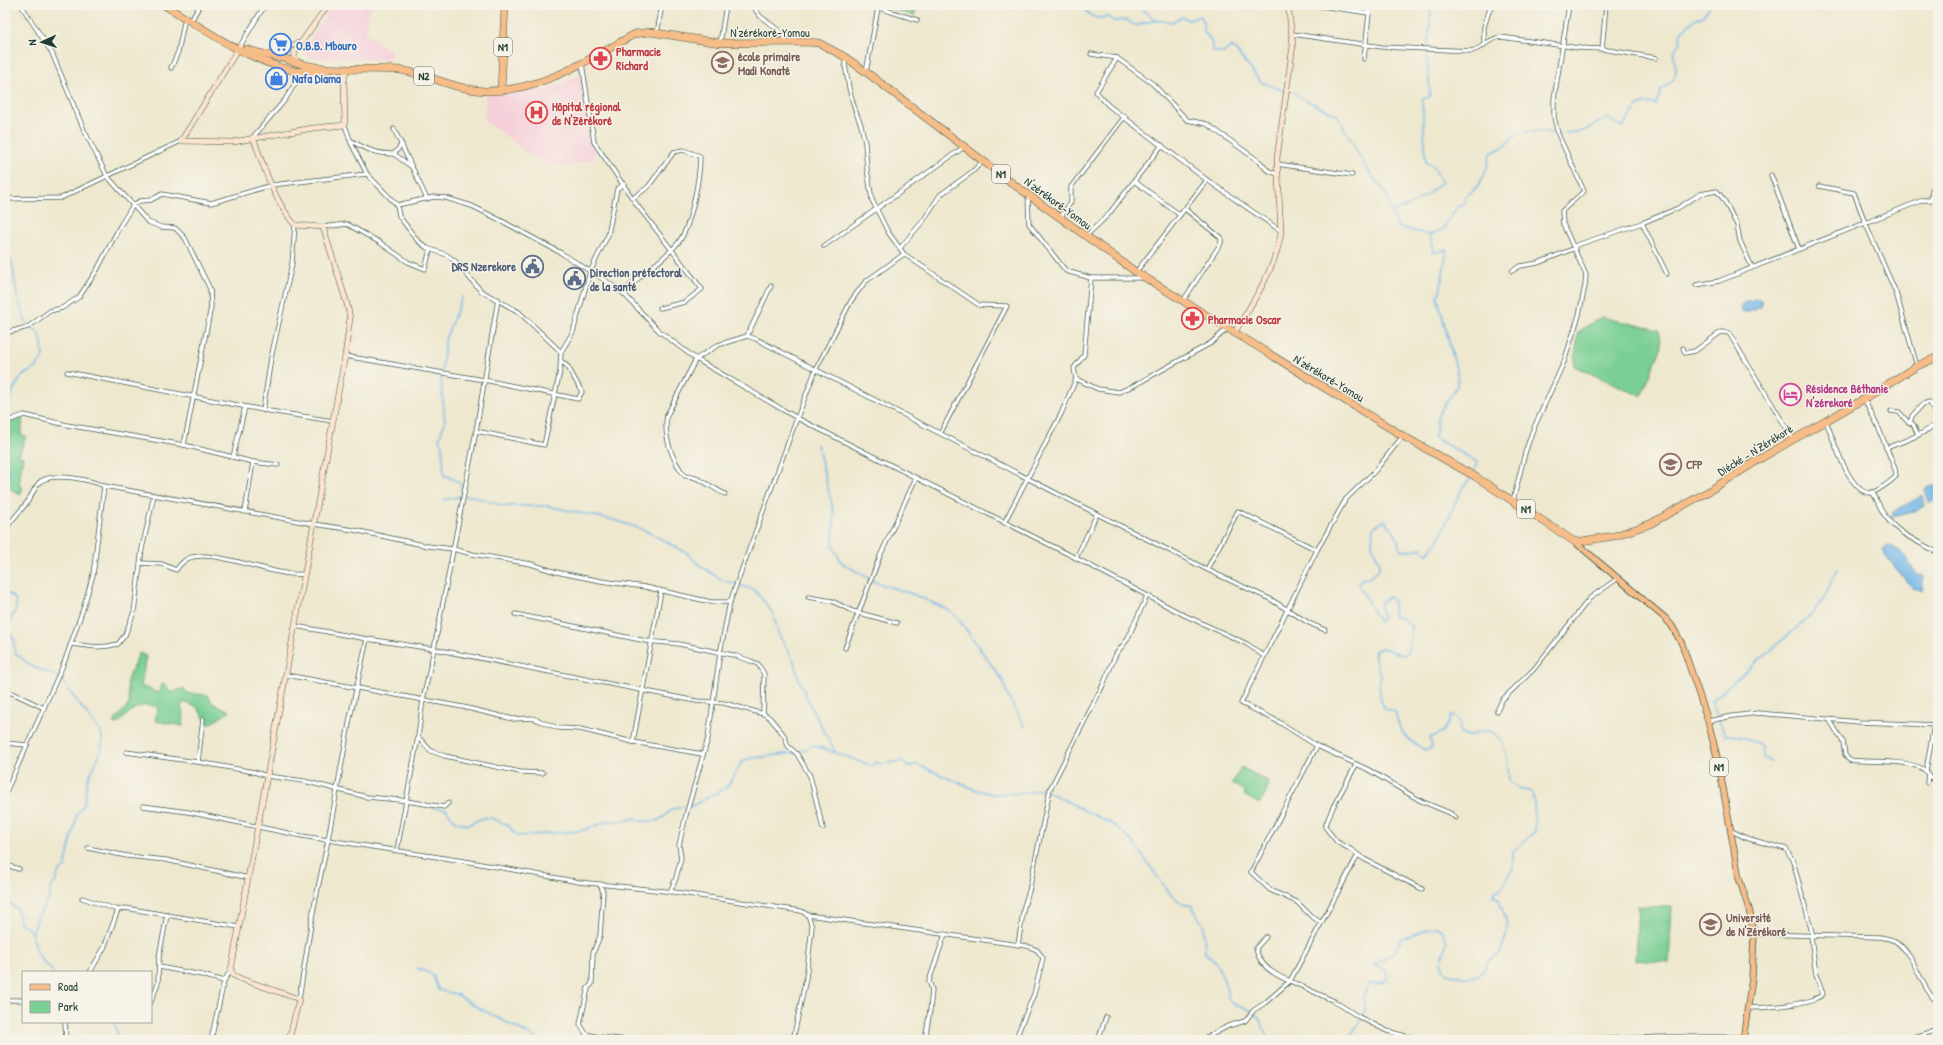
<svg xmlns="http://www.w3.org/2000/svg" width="1943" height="1045" font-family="'Patrick Hand',sans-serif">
  <rect width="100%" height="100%" fill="#f7f3e8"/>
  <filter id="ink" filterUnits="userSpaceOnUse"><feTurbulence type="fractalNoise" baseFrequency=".025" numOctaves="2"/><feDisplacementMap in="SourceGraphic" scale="8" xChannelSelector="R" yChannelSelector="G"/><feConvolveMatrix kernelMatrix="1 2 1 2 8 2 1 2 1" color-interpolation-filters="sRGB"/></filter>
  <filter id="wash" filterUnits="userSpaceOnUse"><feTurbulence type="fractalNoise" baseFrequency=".012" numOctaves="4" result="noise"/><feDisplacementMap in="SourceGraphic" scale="16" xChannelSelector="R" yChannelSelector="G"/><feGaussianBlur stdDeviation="0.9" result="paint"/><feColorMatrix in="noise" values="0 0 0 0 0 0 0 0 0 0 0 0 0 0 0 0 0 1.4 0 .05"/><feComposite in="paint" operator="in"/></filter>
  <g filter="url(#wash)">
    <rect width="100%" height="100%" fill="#eee8cf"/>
    <g fill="#f5cfda">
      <polygon points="333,5 371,5 365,31 386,49 390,49 390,59 310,58 302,51"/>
      <polygon points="584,73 595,158 569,167 547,163 525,152 501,131 484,122 486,94 524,92 554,87"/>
    </g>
    <g fill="#79cf94" stroke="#4c8664">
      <polygon points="878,5 918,5 914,16"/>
      <polygon points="1601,317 1659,330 1662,347 1641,396 1574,366 1578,332"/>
      <polygon points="23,417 21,435 26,436 19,456 23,457 19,485 23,488 20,495 9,488 5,494 5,481 8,475 5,473 5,425"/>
      <path d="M139,653L146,656L141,686L159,693L162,684L167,686L170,693L184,688L187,693L208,695L212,703L230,711L209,725L197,707L183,702L181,708L184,713L183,726L155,721L158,707C138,702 131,710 118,724L113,723L129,704L127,680Z"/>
      <polygon points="1241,767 1268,781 1266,794 1259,804 1244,795 1245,791 1232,784"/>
      <polygon points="1638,906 1672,907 1669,963 1635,960"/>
    </g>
    <g fill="#73b8e9" stroke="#497a8e">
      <polygon points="1757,298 1762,301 1760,307 1749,312 1742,312 1740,307 1742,304"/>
      <polygon points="1938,485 1938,500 1929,503 1925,489 1928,486"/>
      <polygon points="1923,495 1925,506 1909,513 1893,517 1891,513"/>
      <path d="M1890,545C1903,552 1910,561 1916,575L1924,576L1922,591L1913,588L1907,582L1886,556L1883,549Z"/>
    </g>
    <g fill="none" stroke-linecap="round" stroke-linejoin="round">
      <g stroke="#73b8e9" stroke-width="1.5">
        <path d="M1080,5C1088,14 1094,21 1107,17L1114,21L1127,20L1136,26C1148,21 1159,19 1172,22L1181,17L1188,20L1201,16L1203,22V30L1211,41L1213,51L1223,53L1232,46L1261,82L1284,91"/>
        <polyline points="1135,5 1156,20"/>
        <polyline points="1288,92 1294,92 1301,98 1337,115 1368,171 1386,193 1397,227 1430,235 1433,252 1447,250 1440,292 1437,296 1458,376 1457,386 1438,415 1435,438 1477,462 1474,472"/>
        <path d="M1392,211C1410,208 1429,194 1442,182L1433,166L1426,162L1422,99L1430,97L1427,53L1431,14L1428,5"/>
        <path d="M1430,235L1443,229L1457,207L1465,203V196C1481,189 1488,169 1490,153L1502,148L1515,135L1526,132L1543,131L1558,134L1584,131L1601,121L1609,118L1616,124L1623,127C1632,114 1638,98 1656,105L1661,90L1673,80L1676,73L1674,56L1675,50L1680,41L1681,32L1695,19L1704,16L1710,5"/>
        <polyline points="5,240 6,257 12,262 17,296 26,323 38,332 42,342 43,357 36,368 22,376 13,390 5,415"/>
        <polyline points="462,297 445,340 441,379 445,422 439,439 442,444 444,475 459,482 463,491"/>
        <polyline points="817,444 834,513 833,546 842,563 875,582 912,594 947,609 957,617 1003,681 1007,694 1025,727"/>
        <polyline points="5,456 11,477 5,486"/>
        <path d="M464,496H473L504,506H547L614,520L644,530L687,553L699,565L722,580L755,590L772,612L779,635L794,661L798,677L812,709L836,753L872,766L875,762L882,764L902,761L909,766L918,765L976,790L993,794L1027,793L1042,789L1114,825L1132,841L1170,894L1183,904L1192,906L1204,927L1205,953C1218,961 1221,973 1226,986C1228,992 1226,995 1230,1001C1232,1004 1237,1005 1241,1006C1260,1013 1261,1020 1267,1038L1266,1040"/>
        <polyline points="444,500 462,496"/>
        <path d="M5,592C27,602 12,613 7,628L9,634L14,638L15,653L31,666L59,677L101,733C106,752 94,763 88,779C84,791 88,804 77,814L65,867L58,873L56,881L50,889V897L38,916L32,935"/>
        <path d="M1771,761L1763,758L1762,747C1751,739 1739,734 1725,735L1711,701L1807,619L1825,597L1837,568"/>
        <path d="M432,808L446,809L455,821L468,825C482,818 485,814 500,822C503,824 507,824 509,826C513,830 512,833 518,836L580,831L609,821H623L635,818L642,821H657L664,817L672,809L692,806L727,787L742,762L747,759L793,753L806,750L813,745L836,753"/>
        <path d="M5,900L17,909L21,924C36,928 32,947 40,957C43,962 49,967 53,972"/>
        <polyline points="417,968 433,975 438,990 456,994 477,1007 540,1040"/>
        <polyline points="114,1022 119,1040"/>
        <path d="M1346,1040C1357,1026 1371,1016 1363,996L1369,984H1380L1387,979V971L1374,965C1387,956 1396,955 1401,938L1436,927L1442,930L1447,942L1441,963L1445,972C1456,976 1474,982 1483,971C1486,969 1486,963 1489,960C1491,958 1497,955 1500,953C1504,942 1510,930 1505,917C1503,911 1500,907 1499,899L1494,896V891L1501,889L1513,868V851L1535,832C1534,818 1536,806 1532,792L1520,789L1509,781C1508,764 1507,728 1482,731C1471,733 1473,740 1459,732L1460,721L1451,715C1447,730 1444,732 1430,738L1432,748L1425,750C1405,738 1400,735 1395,711L1385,709L1381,701L1379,683L1380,673L1375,659V651L1382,648L1403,655L1407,653L1411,639V626L1403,619L1393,616L1394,602L1389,597L1381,602L1380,608L1383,617L1379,622L1358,584L1361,579L1369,578L1378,570L1380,564L1372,545L1373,528L1385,520L1396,535L1401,550L1408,551L1422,548L1427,554L1438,541L1461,491L1471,477"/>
      </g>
    </g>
  </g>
  <g filter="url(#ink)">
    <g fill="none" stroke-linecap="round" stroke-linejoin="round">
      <defs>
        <g id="street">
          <polyline points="21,5 52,53 84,130 107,176 148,222 161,227 175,228 185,238 210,289 211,307 184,445"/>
          <polyline points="752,5 760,16 778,30 787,41"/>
          <polyline points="870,5 917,20"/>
          <polyline points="1279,5 1288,7"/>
          <polyline points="1314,5 1369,13"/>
          <polyline points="191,21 200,5"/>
          <polyline points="657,33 662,5"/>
          <path d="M1292,34L1382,47L1472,51C1483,48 1489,38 1501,37L1579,48L1602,49L1656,58"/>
          <polyline points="720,43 726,5"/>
          <polyline points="1484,45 1484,27 1491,5"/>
          <polyline points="240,46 265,5"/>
          <polyline points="1602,49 1606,5"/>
          <polyline points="1091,54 1117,58 1153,84 1187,120 1207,124 1260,162 1267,170 1277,174"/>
          <polyline points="845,57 845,65 849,88 855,110 861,125 865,143 867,169 872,200 888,232 904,254 979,305 1007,306 941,432"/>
          <polyline points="1117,58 1096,92 1109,106 1207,180 1281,231"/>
          <polyline points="1364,59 1370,5"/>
          <polyline points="582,63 594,142 637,205 702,289 685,302 660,308"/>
          <polyline points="171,68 178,52 185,18"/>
          <polyline points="866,72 878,8"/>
          <polyline points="345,125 351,143 367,174 397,205 399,216 417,240 427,248 447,255 456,262 481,291 519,312 561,352"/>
          <polyline points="394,129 427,199"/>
          <polyline points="253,137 285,100 302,72"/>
          <path d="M350,140C365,149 376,154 394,154L402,144"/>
          <polyline points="394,154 412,167"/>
          <polyline points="1277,164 1352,175"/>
          <polyline points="1771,175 1799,249"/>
          <polyline points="1134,181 1180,215"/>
          <polyline points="1819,186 1854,193 1865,222 1896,293 1917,366"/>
          <polyline points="1028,195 1029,224 1066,271 1091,278 1143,278"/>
          <polyline points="5,199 61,198 181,141"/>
          <polyline points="397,205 434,197 446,198 472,206 500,220 561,253 609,283 623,293 659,331 696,359 797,418 1072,556 1184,615 1247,644 1264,656"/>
          <polyline points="1060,218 1071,202 1071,187 1125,116"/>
          <polyline points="1642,223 1667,274"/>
          <polyline points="323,227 347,224 379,242 408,262 425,269 430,250"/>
          <polyline points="1086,236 1108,215 1162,145"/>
          <polyline points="824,246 964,147"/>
          <polyline points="1574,246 1642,223 1678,208 1700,194 1717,191 1724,200 1737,225 1740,241 1752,267"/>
          <polyline points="900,248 923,221 940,195 972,172 984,160"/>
          <polyline points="1512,271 1520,266 1538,263 1575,248"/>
          <polyline points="1136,272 1207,180"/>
          <polyline points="1696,285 1719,281 1923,200 1931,200 1932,190 1938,183"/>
          <path d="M623,293C640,274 663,261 678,243C691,227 700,177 700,156L683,150L674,152L648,187L633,198"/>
          <polyline points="1183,301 1221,243 1221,238 1185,209"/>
          <polyline points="5,333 28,327 50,311 62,308 79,297 97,270 120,226 133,205 140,201 151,200 162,194 211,203 272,185 367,174"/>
          <polyline points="747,336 771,286"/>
          <polyline points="1683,348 1685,353 1695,351 1721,332 1729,333 1793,439"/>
          <polyline points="345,356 484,380 578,399 582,392 568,367 561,361"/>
          <polyline points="67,372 263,410 333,421"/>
          <polyline points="1076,379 1098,389 1119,392 1133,386 1211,343 1227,329"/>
          <polyline points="263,410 271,358 292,264 295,225"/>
          <polyline points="1891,411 1899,412 1907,421 1913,424 1918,435"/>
          <path d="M1826,421C1833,438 1849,493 1870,493C1876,492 1880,488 1884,486C1888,483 1893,480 1896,476L1895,469L1879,429L1864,399"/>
          <polyline points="5,422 24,415 67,425 184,445 253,462 245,512"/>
          <polyline points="476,431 544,445 560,371 561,352 573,332 590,272 608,235 617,189 624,184"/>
          <polyline points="1403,436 1375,471 1346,499 1317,550 1241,703 1279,722 1317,746 1367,769 1421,801 1450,813 1456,818"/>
          <path d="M1886,448C1896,444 1936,431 1936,420C1936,415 1932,407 1930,402L1923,404L1912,416L1910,423"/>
          <polyline points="233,457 245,407"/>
          <polyline points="253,462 278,465"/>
          <path d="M1872,492C1878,500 1880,510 1886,517C1899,535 1920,542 1938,553"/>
          <path d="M725,494C712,488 699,476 685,476C672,460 663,436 667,415L696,359L718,345L747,336L756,339L1097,514L1214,573L1270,599L1309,623L1325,630"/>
          <polyline points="1513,501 1525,453 1532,432 1564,362 1579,315 1585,286 1586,275 1563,224 1562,211 1584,191 1558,134 1554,117 1554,99 1569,5"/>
          <polyline points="1004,523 1061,414 1076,379 1074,368 1084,355 1091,278"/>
          <path d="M5,530C12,519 21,511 28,501C32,495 36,484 41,481C54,472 91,480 104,486"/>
          <polyline points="1076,558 1097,514"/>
          <path d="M140,563L162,564L176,570C179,566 183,561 187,559C211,546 274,578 304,574"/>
          <polyline points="1207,569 1238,511 1317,550"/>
          <polyline points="808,597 832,601 852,611 897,623"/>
          <polyline points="515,614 646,641 679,644 733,655 751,661 758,664 764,674 763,714"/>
          <polyline points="295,626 367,639 434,649 696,701 724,703 764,714 770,718 784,735 788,746 797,754 810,776 823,828"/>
          <polyline points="71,644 97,647 108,646 118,644 125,635 134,612 142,549 154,495"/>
          <polyline points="845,648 880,556 916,478"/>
          <polyline points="286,675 463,707 513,719 532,718 558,728 580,729 633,742 702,754"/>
          <polyline points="5,692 12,693 44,708"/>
          <polyline points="1497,711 1502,700 1534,669 1590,598 1617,579"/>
          <path d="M1829,719L1843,742L1845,755L1849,760C1869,763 1915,758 1928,773L1927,783"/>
          <polyline points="1708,721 1733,716 1758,713 1859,722 1938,725"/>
          <polyline points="418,737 431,751 445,756 520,772 543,773"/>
          <polyline points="633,742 661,591"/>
          <polyline points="5,743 27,745"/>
          <polyline points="1317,746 1251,872 1270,890 1297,902 1311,916 1320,922"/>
          <polyline points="126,752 204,763 254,772 267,776 304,781 367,797 400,800 444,807 448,803"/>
          <polyline points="198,762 203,719"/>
          <polyline points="1356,765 1333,807 1325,827 1337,842 1350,849 1364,859 1422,889"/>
          <polyline points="1926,771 1934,725"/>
          <polyline points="1928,775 1938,783"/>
          <polyline points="5,794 64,663 83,609 93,575 104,486 314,524 354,530 428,546 453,549 472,554 531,564 556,572 601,581 645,587 711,602 730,602"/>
          <polyline points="143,806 188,812 302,836 470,862 579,882 674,892 801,911 808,915 1027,946 1037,950 1043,958 1034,994 1015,1040"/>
          <polyline points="1730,830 1746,838 1786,849 1793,861 1813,936"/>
          <polyline points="88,848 127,856 166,860 249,878"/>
          <polyline points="397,850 418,737 423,700 434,649 476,431 498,299"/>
          <polyline points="1358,855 1290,981 1334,1001 1359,1017 1387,1031 1420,1040"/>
          <polyline points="5,865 19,869"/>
          <polyline points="600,884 603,892 600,936 593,953 592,984 588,988 580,1024 586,1034 599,1037 629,1040"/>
          <polyline points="670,892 676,878 681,858 679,845 686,815 708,738 720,653 730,602 797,418 816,369 851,301 865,282 904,254"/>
          <polyline points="82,898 118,910 125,908 239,927"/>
          <path d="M1754,934L1880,937C1885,938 1894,939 1898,943C1917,959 1920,987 1938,1003"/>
          <polyline points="1018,945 1024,906 1029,891 1050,789 1103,685 1116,654 1127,640 1147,596"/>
          <polyline points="159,967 202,975 224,981"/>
          <polyline points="90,972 104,948 118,910"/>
          <polyline points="299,999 313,912 327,845 350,718 367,639"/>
          <polyline points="5,1000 23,1000"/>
          <polyline points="151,1002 158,983 159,957 167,915"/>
          <path d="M1747,1008C1763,1008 1812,1005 1823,994L1816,975L1811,936"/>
          <polyline points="65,1022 66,1040"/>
          <polyline points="211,1040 224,981 231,970"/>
          <polyline points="793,1040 806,978 812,927 808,915"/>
          <polyline points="925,1040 930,1010 932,990 929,981 945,934"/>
          <polyline points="1098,1040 1106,1017"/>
          <path d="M1190,1040L1204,1039L1228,1026L1245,1021L1254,1010L1265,1003L1290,981C1274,975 1259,966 1256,948L1266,937"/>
          <polyline points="1579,1040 1666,1037 1743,1037"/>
          <polyline points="1904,1040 1938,1030"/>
        </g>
        <g id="secondary">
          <polyline points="271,54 298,43"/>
          <polyline points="298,63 294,57 295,51 328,5"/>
          <path d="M253,137C264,167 274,201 295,225L323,227L347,304L350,318L345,356L231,970L233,975L241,979L299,999L289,1040"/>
          <polyline points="181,141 233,142 313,128 345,125 344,81 346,70"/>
          <polyline points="181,141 240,46"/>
          <path d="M1234,334C1252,302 1277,268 1281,231L1277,158L1293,45L1288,5"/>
        </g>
        <polyline id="primary" points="1575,542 1665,618 1672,626 1682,644 1708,721 1719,765 1739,878 1749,909 1754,934 1752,978 1743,1040"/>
        <g id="highway">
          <path d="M164,5C201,27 238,54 280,67"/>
          <polyline points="246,49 259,53 282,58"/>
          <path d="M286,59C323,74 362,67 401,70C430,75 456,90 485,91C541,92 587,60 635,34L650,32L720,43L805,42L819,43L845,57L866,72L1016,186L1136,272L1403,436L1476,477L1575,542L1614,536L1650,524L1709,491L1763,457L1864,399L1917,366L1938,357"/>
          <polyline points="282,68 295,71 326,72"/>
          <polyline points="501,90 505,5"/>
        </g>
      </defs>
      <use href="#street" stroke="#3e574b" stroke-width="5"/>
      <use href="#secondary" stroke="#3e574b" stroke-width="6"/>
      <use href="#primary" stroke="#3e574b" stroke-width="7"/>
      <use href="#highway" stroke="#3e574b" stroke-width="8"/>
      <use href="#street" stroke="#fff" stroke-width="3.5"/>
      <use href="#secondary" stroke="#fce5cf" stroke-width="5"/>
      <use href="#primary" stroke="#f7bd88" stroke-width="5.5"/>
      <use href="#highway" stroke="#f7bd88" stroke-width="7"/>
    </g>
  </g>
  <defs>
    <symbol id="supermarket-ring" viewBox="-11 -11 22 22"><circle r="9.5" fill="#f7f3e8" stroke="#3f7fe0" stroke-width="1.5"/><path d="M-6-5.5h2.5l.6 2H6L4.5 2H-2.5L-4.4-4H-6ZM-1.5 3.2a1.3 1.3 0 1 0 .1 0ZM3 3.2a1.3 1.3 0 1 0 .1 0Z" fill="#3f7fe0"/></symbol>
    <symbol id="pharmacy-ring" viewBox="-11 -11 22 22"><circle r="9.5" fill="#f7f3e8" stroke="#e0444e" stroke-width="1.5"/><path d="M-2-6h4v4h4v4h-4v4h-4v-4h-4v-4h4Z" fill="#e0444e"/></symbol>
    <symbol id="school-ring" viewBox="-11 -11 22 22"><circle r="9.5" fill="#f7f3e8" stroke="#8d6e63" stroke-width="1.5"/><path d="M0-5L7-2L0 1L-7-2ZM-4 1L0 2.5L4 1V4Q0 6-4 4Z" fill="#8d6e63"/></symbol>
    <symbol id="shop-ring" viewBox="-11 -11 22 22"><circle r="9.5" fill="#f7f3e8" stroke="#3f7fe0" stroke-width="1.5"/><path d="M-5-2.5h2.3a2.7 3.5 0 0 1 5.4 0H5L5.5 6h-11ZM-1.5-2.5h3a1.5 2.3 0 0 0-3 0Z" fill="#3f7fe0"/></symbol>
    <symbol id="hospital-ring" viewBox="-11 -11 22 22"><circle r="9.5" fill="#f7f3e8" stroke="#e0444e" stroke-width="1.5"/><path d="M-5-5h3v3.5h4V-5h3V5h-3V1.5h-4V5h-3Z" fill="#e0444e"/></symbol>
    <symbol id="civic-ring" viewBox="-11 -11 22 22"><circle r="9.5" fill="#f7f3e8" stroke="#5c6f8a" stroke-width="1.5"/><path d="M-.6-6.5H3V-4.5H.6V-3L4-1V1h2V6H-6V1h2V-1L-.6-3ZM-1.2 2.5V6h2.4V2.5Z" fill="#5c6f8a"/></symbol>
    <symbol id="hotel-ring" viewBox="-11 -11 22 22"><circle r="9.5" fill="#f7f3e8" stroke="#d1479c" stroke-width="1.5"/><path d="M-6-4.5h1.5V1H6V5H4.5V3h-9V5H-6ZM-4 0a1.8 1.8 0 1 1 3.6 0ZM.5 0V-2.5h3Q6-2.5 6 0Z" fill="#d1479c"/></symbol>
    <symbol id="university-ring" viewBox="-11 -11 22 22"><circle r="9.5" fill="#f7f3e8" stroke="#8d6e63" stroke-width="1.5"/><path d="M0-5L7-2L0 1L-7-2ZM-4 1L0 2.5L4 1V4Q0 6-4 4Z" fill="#8d6e63"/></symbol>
  </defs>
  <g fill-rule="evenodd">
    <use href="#supermarket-ring" x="268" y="32" width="25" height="25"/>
    <use href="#pharmacy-ring" x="588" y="46" width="25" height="25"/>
    <use href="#school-ring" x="710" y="50" width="25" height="25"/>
    <use href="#shop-ring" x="264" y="66" width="25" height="25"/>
    <use href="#hospital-ring" x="524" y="100" width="25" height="25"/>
    <use href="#civic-ring" x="520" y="254" width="25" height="25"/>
    <use href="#civic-ring" x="562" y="266" width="25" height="25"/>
    <use href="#pharmacy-ring" x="1180" y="306" width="25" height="25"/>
    <use href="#hotel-ring" x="1778" y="382" width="25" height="25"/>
    <use href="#school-ring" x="1658" y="452" width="25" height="25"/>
    <use href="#university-ring" x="1698" y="912" width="25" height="25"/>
  </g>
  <g text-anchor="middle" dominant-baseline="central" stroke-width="3" stroke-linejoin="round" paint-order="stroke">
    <g fill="#f7f3e8" stroke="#60746a" stroke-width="1">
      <rect x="494" y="38" width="18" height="18" rx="3"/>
      <rect x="414" y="67" width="20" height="18" rx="3"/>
      <rect x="992" y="165" width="18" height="18" rx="3"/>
      <rect x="1517" y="500" width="18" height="18" rx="3"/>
      <rect x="1710" y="758" width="18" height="18" rx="3"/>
    </g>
    <g font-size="11" font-weight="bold" fill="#1f3d34">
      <text x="503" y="47">N1</text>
      <text x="424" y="76">N2</text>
      <text x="1001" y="174">N1</text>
      <text x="1526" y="509">N1</text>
      <text x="1719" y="767">N1</text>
    </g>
    <g font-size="12" fill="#1f3d34" stroke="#f7f3e8">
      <text x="770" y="32">N'zérékoré-Yomou</text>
      <text transform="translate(1058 203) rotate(36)">N'zérékoré-Yomou</text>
      <text transform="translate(1329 378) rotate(31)">N'zérékoré-Yomou</text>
      <text transform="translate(1755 450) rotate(-32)">Diécké - N'Zérékoré</text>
    </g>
    <g font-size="12" font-weight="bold" fill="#366cbe" stroke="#f7f3e8" text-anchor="start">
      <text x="296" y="45">O.B.B. Mbouro</text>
      <text x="292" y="78">Nafa Diama</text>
    </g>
    <g font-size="12" font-weight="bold" fill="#be3a42" stroke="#f7f3e8" text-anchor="start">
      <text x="616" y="51">Pharmacie<tspan x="616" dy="14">Richard</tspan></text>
      <text x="552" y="106">Hôpital régional<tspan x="552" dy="14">de N'Zérékoré</tspan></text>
      <text x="1208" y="319">Pharmacie Oscar</text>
    </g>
    <g font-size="12" font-weight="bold" fill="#785e54" stroke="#f7f3e8" text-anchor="start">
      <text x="738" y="56">école primaire<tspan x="738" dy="14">Madi Konaté</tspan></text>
      <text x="1686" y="464">CFP</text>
      <text x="1726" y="917">Université<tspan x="1726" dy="14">de N'Zérékoré</tspan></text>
    </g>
    <g font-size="12" font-weight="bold" fill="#4e5e75" stroke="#f7f3e8" text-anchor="end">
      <text x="516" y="266">DRS Nzerekore</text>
      <text x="590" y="272" text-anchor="start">Direction préfectoral<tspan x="590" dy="14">de la santé</tspan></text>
    </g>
    <g font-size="12" font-weight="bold" fill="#b23c85" stroke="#f7f3e8" text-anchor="start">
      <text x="1806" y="388">Résidence Béthanie<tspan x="1806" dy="14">N'zérekoré</tspan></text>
    </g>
  </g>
  <rect width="1943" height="1045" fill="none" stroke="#f7f3e8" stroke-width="20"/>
  <rect x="22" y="971" width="130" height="52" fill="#f7f3e8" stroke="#a1aaa0"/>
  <rect x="30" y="984" width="20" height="6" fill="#f7bd88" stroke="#a1aaa0"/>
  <text x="58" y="991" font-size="12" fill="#1f3d34">Road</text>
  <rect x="30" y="1001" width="20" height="12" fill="#79cf94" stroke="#a1aaa0"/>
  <text x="58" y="1011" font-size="12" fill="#1f3d34">Park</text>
  <g transform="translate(42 42) rotate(267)" stroke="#f7f3e8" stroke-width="3" paint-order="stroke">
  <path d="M0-3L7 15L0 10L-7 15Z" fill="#1f3d34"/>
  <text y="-6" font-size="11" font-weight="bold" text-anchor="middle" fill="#1f3d34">N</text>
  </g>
</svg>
